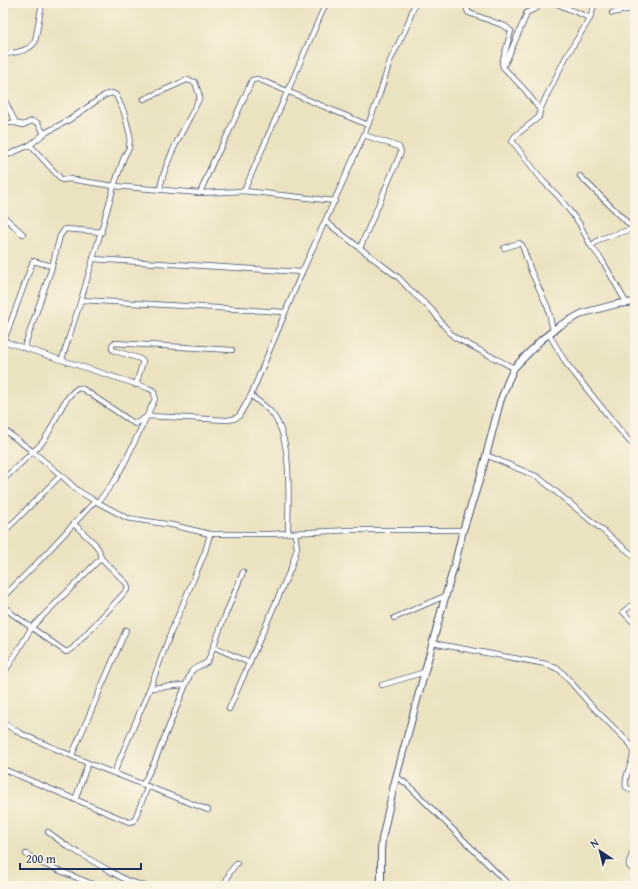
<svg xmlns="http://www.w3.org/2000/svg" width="638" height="889" font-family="'Gentium Book Plus',serif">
  <rect width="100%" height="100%" fill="#fcf5e5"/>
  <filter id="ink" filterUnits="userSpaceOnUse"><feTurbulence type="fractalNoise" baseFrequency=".025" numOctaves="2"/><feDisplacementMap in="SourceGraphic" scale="8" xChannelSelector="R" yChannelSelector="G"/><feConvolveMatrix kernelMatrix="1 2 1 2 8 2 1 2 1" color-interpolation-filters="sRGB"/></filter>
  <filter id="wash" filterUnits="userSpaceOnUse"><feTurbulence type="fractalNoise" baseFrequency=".012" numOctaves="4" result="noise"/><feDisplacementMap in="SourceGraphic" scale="16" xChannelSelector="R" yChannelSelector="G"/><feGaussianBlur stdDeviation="0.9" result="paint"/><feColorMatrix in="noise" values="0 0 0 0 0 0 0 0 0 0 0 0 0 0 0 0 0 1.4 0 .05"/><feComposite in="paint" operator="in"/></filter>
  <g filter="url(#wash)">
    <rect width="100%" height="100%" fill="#ebe2c0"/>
  </g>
  <g filter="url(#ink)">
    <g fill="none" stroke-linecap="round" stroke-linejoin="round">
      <defs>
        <g id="minor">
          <polyline points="469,3 467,10 469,13 505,26 511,31 502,63 503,67 525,90 540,110"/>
          <polyline points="555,3 590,18"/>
          <polyline points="595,3 590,18 566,57 547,95 540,110 539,117 515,136 512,141 543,181 559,197 579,223 591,246 602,260 627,304"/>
          <polyline points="612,13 635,8"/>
          <path d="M3,55C14,52 28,52 35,42L42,3"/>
          <polyline points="505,64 526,16 526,13 537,8 539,3"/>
          <polyline points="3,97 16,123"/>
          <path d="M144,99L187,80L195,82L200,97C186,127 166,156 160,189"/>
          <polyline points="3,123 16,123 23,125 32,121 38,123 43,132 45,133"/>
          <polyline points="30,145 62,180 69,179 114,186 200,193 244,191 335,201"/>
          <polyline points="3,157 30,145 45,133 69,120 105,95 112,93 116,95 124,112 130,135 129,148 124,157 114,186 84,290 81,300 62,359"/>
          <polyline points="580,176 634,229"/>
          <polyline points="244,191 326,3"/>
          <polyline points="200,193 213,162 228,134 252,80 258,79 368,125"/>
          <polyline points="3,216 23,234"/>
          <polyline points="326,222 399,278 412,292 432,310 444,326 454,337 514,368"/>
          <polyline points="591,246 600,239 635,228"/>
          <polyline points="360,248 401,152 399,147 364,135"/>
          <polyline points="504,248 519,243 522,245 531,271 548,308 553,331"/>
          <polyline points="93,259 302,272"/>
          <polyline points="81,300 285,312"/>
          <polyline points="549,334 566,363 619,429 630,442 635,445"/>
          <polyline points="3,341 148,388 154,391 155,399 124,464 115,480 98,502"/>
          <polyline points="3,343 33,261 52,266"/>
          <polyline points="24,348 51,270 60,236 65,229 102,232"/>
          <polyline points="136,385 143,361 138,358 115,351 112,349 112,345 114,343 232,350"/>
          <path d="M251,395C257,401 264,405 270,411C294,436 288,500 288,533"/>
          <polyline points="3,429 32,451 61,475"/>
          <polyline points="486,455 538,477 635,557"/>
          <path d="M3,480C15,468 29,456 41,444C56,427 58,402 78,388L83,389L135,424L148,416L227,420L234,419L239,416L251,395L302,272L364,135L378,99L390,61L407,26L415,3"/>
          <polyline points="3,533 61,475 77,490 95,501 127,518 172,525 210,534 270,534 351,530 463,530"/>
          <polyline points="3,597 38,562 95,501"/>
          <polyline points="635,602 623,612 635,624"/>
          <polyline points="3,605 11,613 66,652 72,649 126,591 128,588 127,584 101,558 99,550 95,544 74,524"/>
          <polyline points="394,618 445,596"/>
          <path d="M432,643L546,664L556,668L561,671L589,703L631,745C638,760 623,772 626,787L635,792"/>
          <polyline points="214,647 250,663"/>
          <polyline points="3,675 32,627 101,558"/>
          <polyline points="382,685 425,672"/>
          <polyline points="150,688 185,685"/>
          <polyline points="229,709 291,568 297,548 295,533"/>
          <polyline points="3,723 22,734 88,763 208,810"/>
          <polyline points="72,755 126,630"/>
          <polyline points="3,769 129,822 134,821 148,786"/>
          <polyline points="114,773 150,688 171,632 205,552 210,534"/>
          <polyline points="397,777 408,785 510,886"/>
          <path d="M143,784L154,763L191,672C196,665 203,667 208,661L225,616L243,572"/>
          <polyline points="75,800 88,763"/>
          <polyline points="48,832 67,846 108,870 128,881 145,886"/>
          <polyline points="635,847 629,862 629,866 635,872"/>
          <polyline points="26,854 41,863 97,886"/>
          <polyline points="224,886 230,872 237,863"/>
        </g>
        <polyline id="tertiary" points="381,886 381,850 382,839 394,785 442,608 455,563 463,530 481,475 500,402 508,381 514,368 541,340 559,326 583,313 617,304 635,302"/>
      </defs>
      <use href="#minor" stroke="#3a4a6d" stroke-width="6"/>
      <use href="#tertiary" stroke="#3a4a6d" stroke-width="8"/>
      <use href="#minor" stroke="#fff" stroke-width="4.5"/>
      <use href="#tertiary" stroke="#fff" stroke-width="6"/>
    </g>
  </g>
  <rect width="638" height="889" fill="none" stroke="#fcf5e5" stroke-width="16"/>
  <g transform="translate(600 851) rotate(325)" stroke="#fcf5e5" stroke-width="3" paint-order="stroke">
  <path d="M0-3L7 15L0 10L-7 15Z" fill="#1b2f5e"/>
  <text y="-6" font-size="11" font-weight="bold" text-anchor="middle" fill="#1b2f5e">N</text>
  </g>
  <path d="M20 863v6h121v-6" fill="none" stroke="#1b2f5e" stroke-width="2"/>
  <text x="26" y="863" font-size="12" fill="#1b2f5e" stroke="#fcf5e5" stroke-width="3" paint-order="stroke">200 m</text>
</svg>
